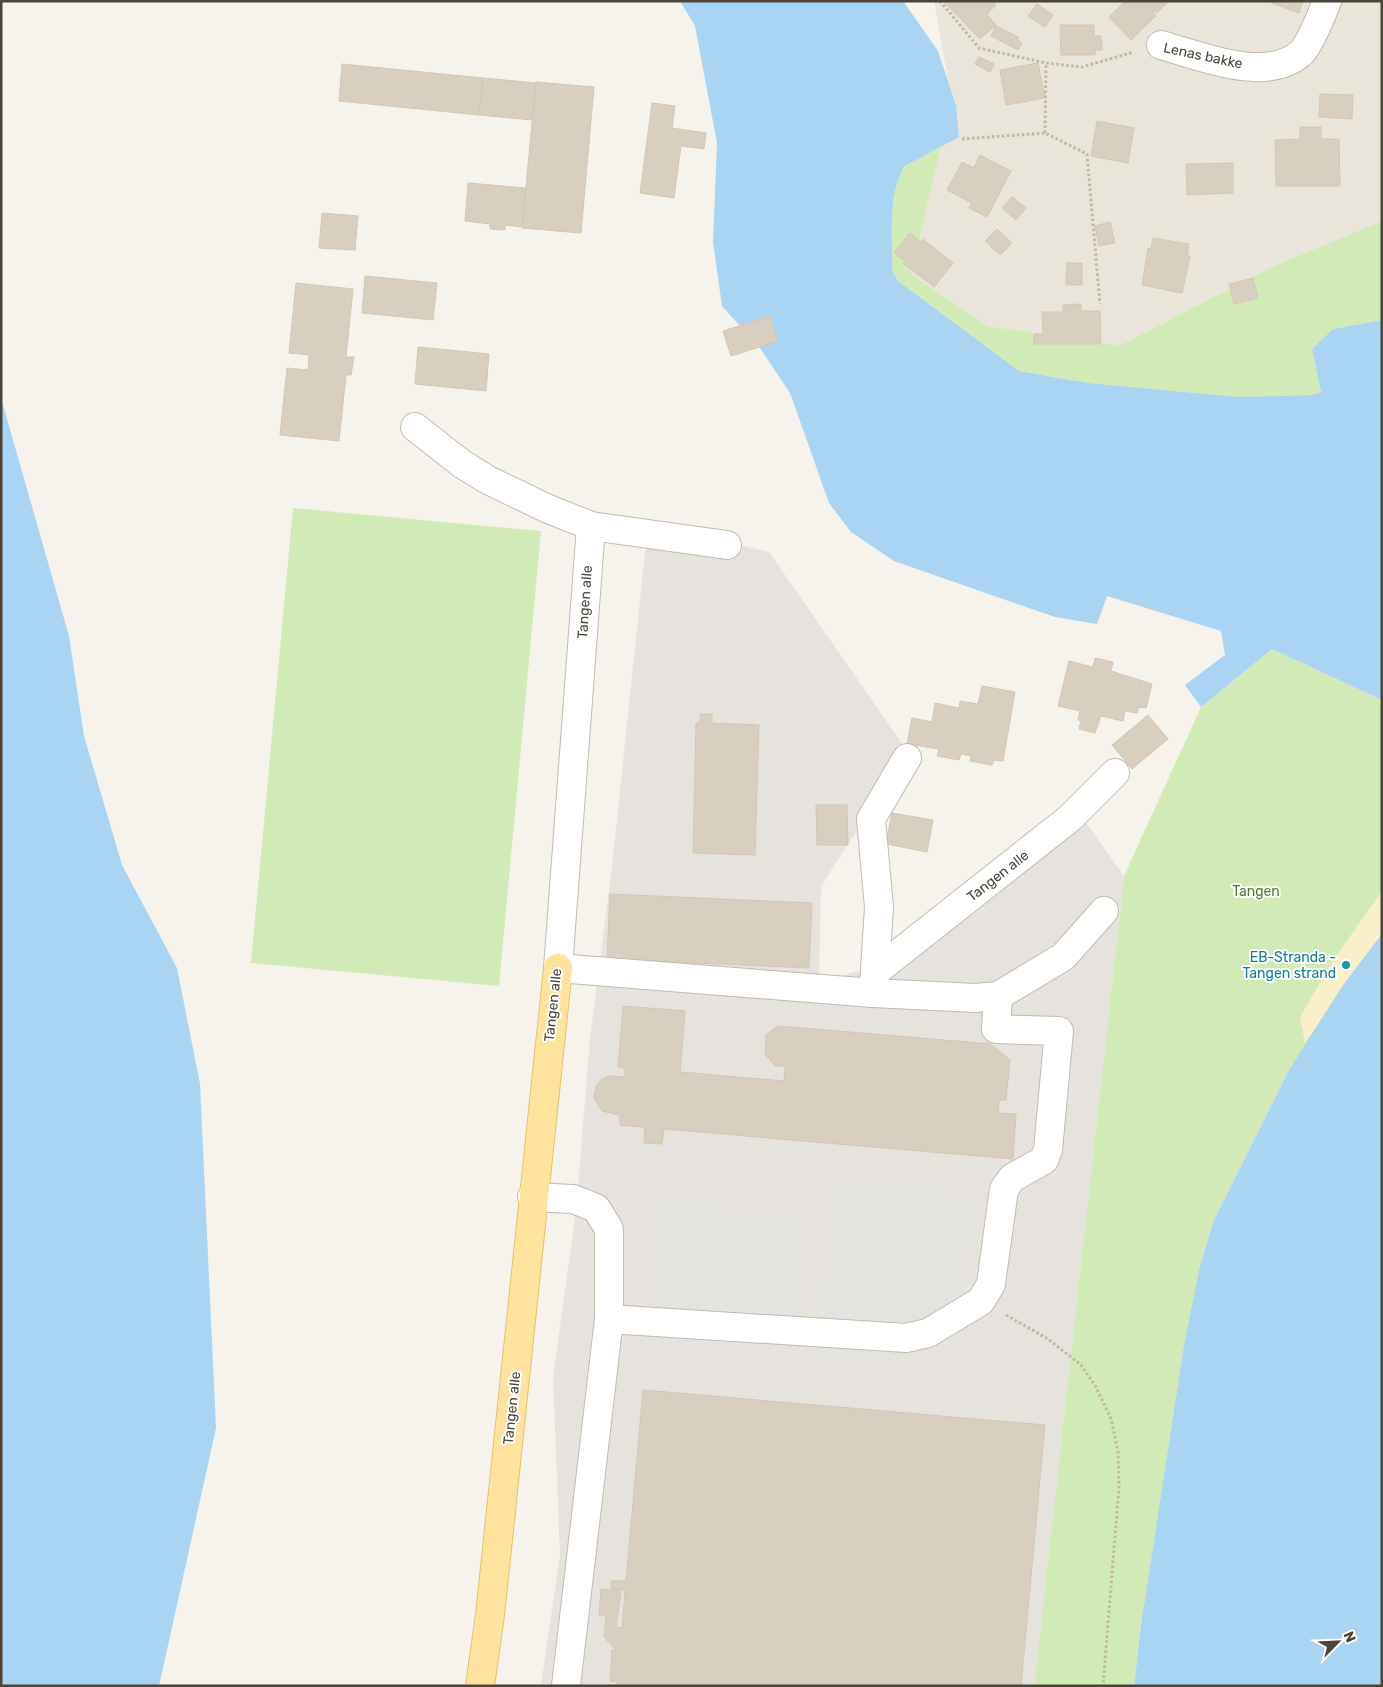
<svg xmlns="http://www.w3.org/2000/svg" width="1383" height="1687" font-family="Rubik,sans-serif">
  <rect width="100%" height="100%" fill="#f6f3ec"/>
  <polygon fill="#eae5da" points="934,1 1382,1 1382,221 1274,266 1119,346 988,326 911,274 941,147 959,137 956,105 948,80"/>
  <polygon fill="#e6e2dd" points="648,524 769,552 908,752 821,886 819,981 895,962 1082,817 1124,876 1034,1686 541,1686 560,1555 553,1377 576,1211 590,1038 612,867"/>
  <g fill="#d2eab5">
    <path d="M941,147L911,274L988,326L1119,346L1274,266L1382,221V320L1333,329L1312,349L1321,394L1310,395L1239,397L1088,383L1019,371L898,281L892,270C893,245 887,186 904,168C913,159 930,153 941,147Z"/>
    <polygon points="293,508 541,531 499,986 251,963"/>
    <polygon points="1272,649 1382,700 1382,934 1289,1070 1213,1222 1199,1270 1184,1345 1141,1625 1134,1686 1034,1686 1124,876 1201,707"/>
  </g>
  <polygon fill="#f9efc9" points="1382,891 1382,935 1305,1043 1300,1017 1336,956"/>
  <polygon fill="#e5e3e0" points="829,1174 977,1190 965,1327 893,1361 645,1341 658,1198 805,1212 796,1317 816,1320"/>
  <g fill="#a9d4f2">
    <path d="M680,1H903L938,51L956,105L959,137L905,166C887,191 893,239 892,270L898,281L1019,371L1088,383L1239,397L1310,395L1321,393L1312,349L1333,329L1382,320V700L1272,649L1201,707L1185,685L1225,655L1221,631L1107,596L1097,624L1055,617L894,561L851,532L829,503L790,393L760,348L722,306L713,242L717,143L695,26Z"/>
    <polygon points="1,398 69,636 84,736 122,865 177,968 200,1084 216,1428 159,1686 1,1686"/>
    <polygon points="1382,934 1382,1686 1134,1686 1141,1625 1184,1345 1199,1270 1213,1222 1289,1070 1343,985"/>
  </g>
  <g fill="#d8cfc1" stroke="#d3c7b4">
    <polygon points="943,1 993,1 996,5 987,14 996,25 980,39"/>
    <polygon points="1125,1 1169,1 1157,13 1155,11 1153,13 1156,16 1131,40 1109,17"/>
    <polygon points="1273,1 1303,1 1299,13 1272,3"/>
    <polygon points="1037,4 1053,15 1045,27 1028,16"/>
    <polygon points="1060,25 1094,25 1094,36 1101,36 1102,50 1095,50 1095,55 1061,55"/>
    <polygon points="996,26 1018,37 1017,40 1022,43 1018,50 991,36"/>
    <polygon points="979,57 994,64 990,72 975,64"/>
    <polygon points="1038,63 1045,98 1006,105 1000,70"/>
    <polygon points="342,64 483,78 479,115 339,101"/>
    <polygon points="483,78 536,83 533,120 479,115"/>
    <polygon points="536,82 594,87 581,233 522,228"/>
    <polygon points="1320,94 1353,95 1352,119 1319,117"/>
    <polygon points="652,103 675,106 672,128 706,133 704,149 681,146 674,198 640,193"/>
    <polygon points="1097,121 1134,128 1128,163 1091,156"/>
    <polygon points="1300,127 1321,127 1321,139 1339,139 1340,186 1276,186 1275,140 1300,139"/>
    <polygon points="980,155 1011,171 987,217 969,208 972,203 947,190 962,162 974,168"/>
    <polygon points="1233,163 1233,193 1187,195 1186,164"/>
    <polygon points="468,183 526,188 522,227 505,225 505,230 490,229 490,224 465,221"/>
    <polygon points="1012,197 1026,208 1016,220 1002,208"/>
    <polygon points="322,213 358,216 355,250 319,248"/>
    <polygon points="1110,222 1115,243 1099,246 1095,226"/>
    <polygon points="997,229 1012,243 1000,255 985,241"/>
    <polygon points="910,233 921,242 923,239 953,263 934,287 903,263 905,261 894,253"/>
    <polygon points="1153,238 1189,244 1187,256 1190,256 1182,293 1142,285 1148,248 1151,249"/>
    <polygon points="1067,263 1082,263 1082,285 1066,285"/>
    <polygon points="365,276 437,283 433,320 362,313"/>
    <polygon points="1253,278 1258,298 1234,304 1229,284"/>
    <polygon points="296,283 353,289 346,357 354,357 351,375 346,375 339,441 280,435 287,368 308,370 309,355 289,353"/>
    <polygon points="1081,304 1081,311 1100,311 1101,344 1034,344 1034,334 1043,334 1042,312 1063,312 1063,305"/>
    <polygon points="770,316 778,341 731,356 723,331"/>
    <polygon points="418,347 489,354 486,391 415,384"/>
    <polygon points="1095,658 1113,662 1111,671 1152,684 1146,708 1139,707 1137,713 1125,711 1123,721 1101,716 1095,733 1079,729 1081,721 1078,720 1080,711 1058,706 1069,661 1093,667"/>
    <polygon points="982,686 1015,692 1003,761 994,760 992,765 970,761 971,756 961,754 959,760 937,756 939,749 907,744 912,718 932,722 935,703 959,708 960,701 978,704"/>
    <polygon points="700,714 712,714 712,723 759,725 755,855 693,853 696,723 700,723"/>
    <polygon points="1148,715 1168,739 1132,769 1112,745"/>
    <polygon points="816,805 847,805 848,845 817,845"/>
    <polygon points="892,813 933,820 927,852 886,844"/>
    <polygon points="610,894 812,903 809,968 607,959"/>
    <polygon points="623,1006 685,1011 680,1072 784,1081 785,1066 775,1066 765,1054 766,1035 778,1026 991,1044 1010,1060 1006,1100 999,1100 998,1113 1016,1114 1013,1159 664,1129 662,1144 644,1143 645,1127 620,1125 620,1115 602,1111 594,1098 596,1086 601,1080 609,1076 624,1077 625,1068 618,1067"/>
    <polygon points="643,1390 1045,1425 1021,1686 617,1686 617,1682 610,1681 612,1650 616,1650 604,1637 606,1616 599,1615 601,1589 621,1591 616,1627 622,1628 625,1592 624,1590 611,1589 611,1581 626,1581"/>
  </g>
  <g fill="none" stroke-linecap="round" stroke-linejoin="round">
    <defs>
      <g id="minor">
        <path d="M1161,45C1201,56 1266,84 1301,53C1310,44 1322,14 1327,1"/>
        <polyline points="415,427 462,464 488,480 546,508 591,526 727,545"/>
        <polyline points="591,526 558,968 873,993 975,998 998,996 1063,957 1104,911"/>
        <polyline points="875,972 1070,818 1115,773"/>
        <polyline points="874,985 879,907 871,819 907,758"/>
        <polyline points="532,1197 573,1199 596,1208 609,1229 609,1319 566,1686"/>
        <polyline points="609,1319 906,1338 928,1333 981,1301 991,1284 1004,1189 1012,1178 1044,1160 1048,1150 1059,1031 996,1029 998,996"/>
      </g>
      <polyline id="major" points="480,1686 490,1615 558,968"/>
    </defs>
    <use href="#minor" stroke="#c2bbae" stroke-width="30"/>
    <use href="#major" stroke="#e6c16a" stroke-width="30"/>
    <g stroke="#c4b79f" stroke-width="3" stroke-dasharray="2.5 2.5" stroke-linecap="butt">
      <polyline points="940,1 979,48 1046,63 1082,67 1134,52"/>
      <polyline points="1045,133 1046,63"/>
      <polyline points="962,139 1045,133 1087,154 1100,304"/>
      <polyline points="1006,1315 1048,1339 1081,1365 1096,1387 1111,1419 1118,1451 1119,1487 1103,1686"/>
    </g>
    <use href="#minor" stroke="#fff" stroke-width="28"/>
    <use href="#major" stroke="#ffe39c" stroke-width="28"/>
  </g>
  <circle fill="#0f9aa8" stroke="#fff" stroke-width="2" cx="1346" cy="965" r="5"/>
  <g text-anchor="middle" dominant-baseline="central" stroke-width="4" stroke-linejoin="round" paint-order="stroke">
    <g font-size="14" fill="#4b4439" stroke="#fff">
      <text transform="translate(1203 56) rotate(12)">Lenas bakke</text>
      <text transform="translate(585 602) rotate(-86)">Tangen alle</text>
      <text transform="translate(998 876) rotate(-38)">Tangen alle</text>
      <text transform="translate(553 1005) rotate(-84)">Tangen alle</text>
      <text transform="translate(512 1408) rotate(-84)">Tangen alle</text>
    </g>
    <g font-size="14" fill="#4a7f2a" stroke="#fff">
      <text x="1256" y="891">Tangen</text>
    </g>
    <g font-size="14" fill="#0d838f" stroke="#fff" text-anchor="end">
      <text x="1336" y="957">EB-Stranda -<tspan x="1336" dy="16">Tangen strand</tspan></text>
    </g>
  </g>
  <rect width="1383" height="1687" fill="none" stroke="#4b4439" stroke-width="5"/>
  <g transform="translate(1338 1642) rotate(66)" stroke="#ffffff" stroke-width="4" paint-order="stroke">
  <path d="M0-4L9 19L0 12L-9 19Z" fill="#4b4439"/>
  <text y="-8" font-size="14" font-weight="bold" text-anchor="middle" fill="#4b4439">N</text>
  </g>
</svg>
